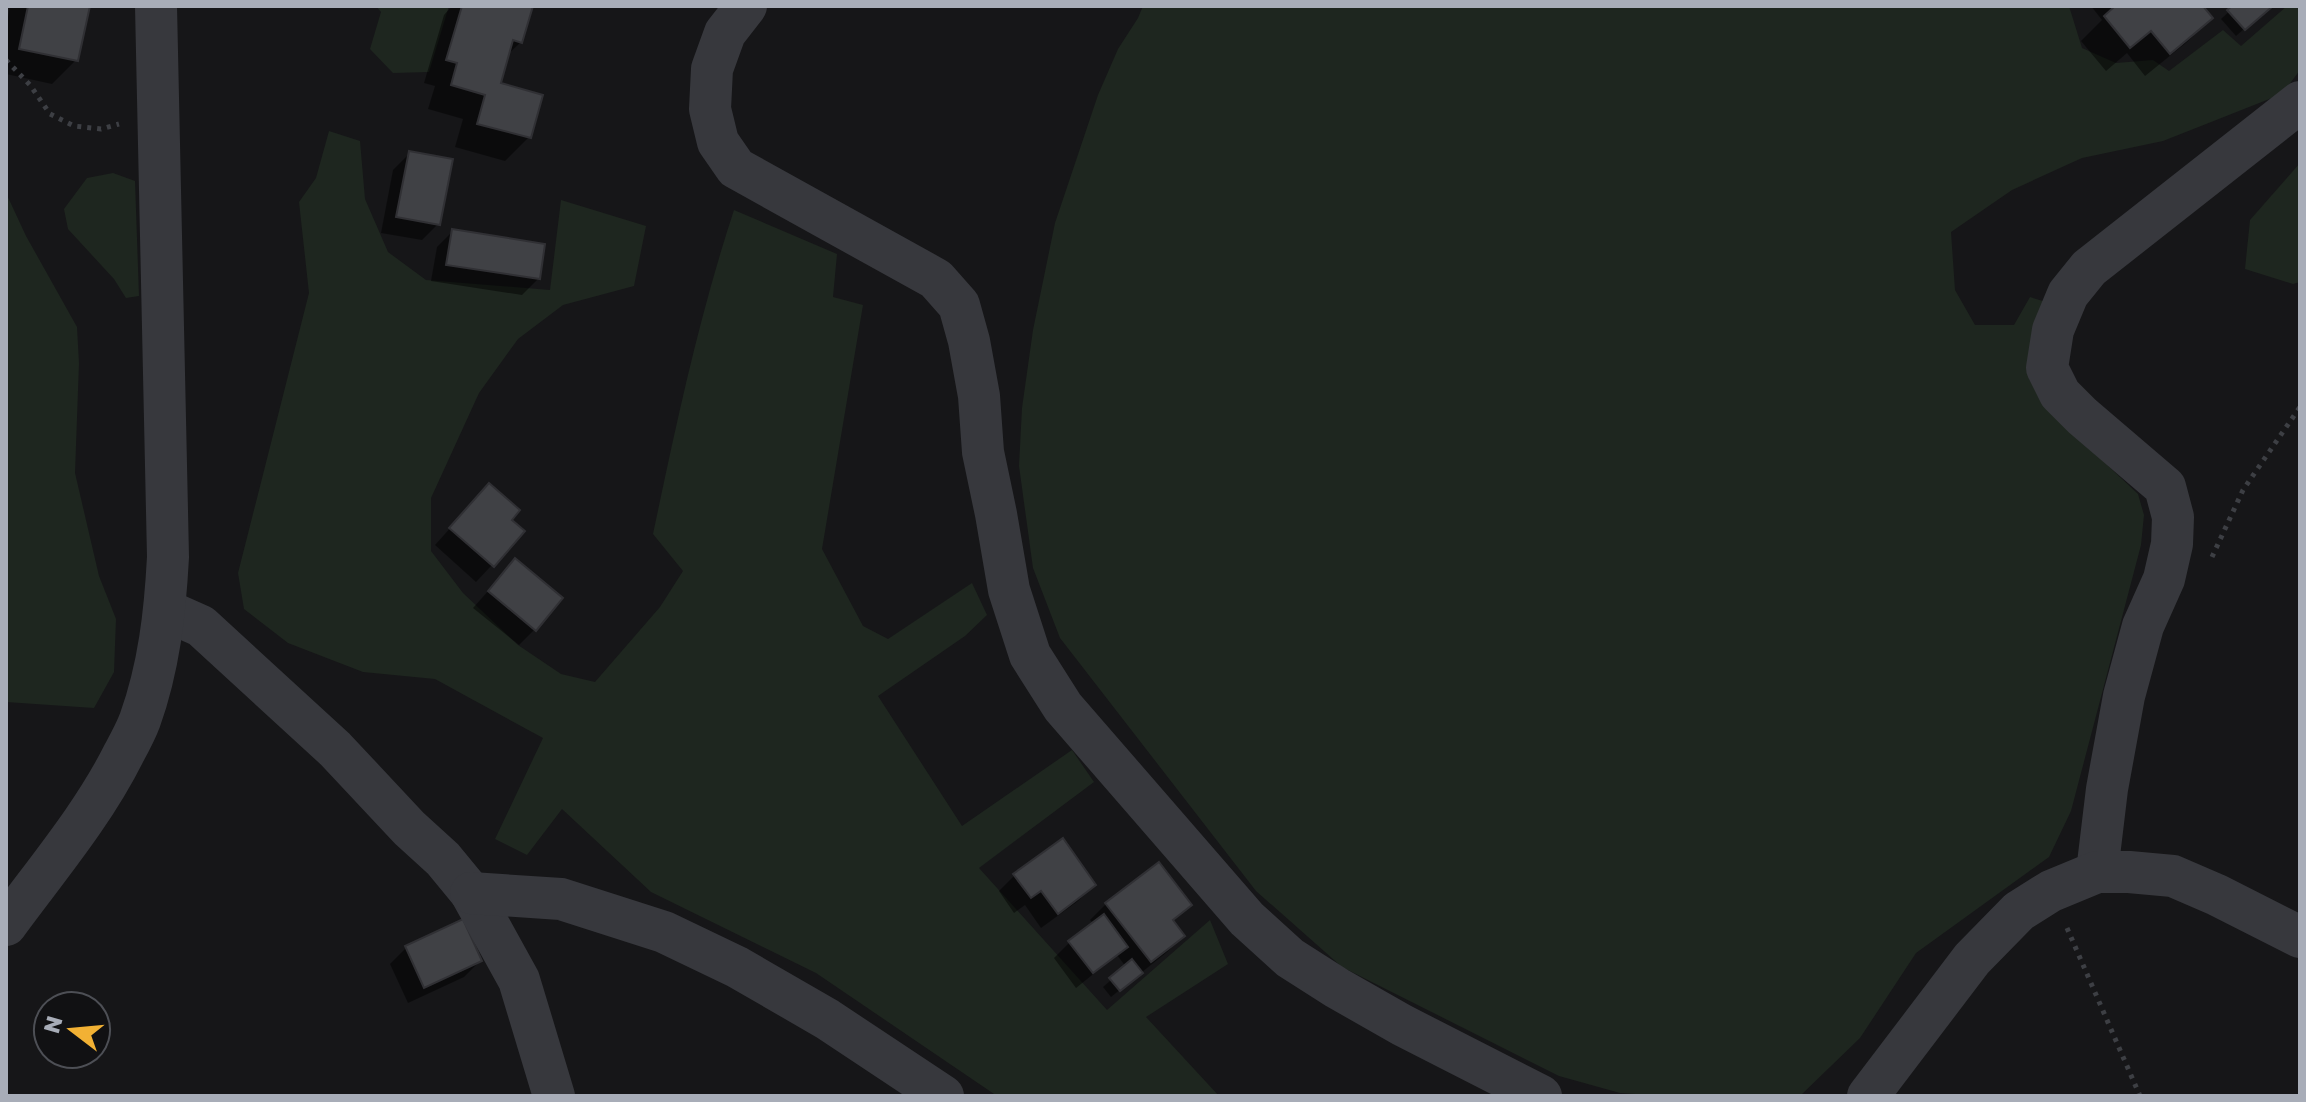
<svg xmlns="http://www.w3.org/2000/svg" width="2306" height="1102" font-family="'Golos Text',sans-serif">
  <rect width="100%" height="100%" fill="#161618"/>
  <g fill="#1e261f">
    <polygon points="376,6 449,6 429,72 393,73 370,49 381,12"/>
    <polygon points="1143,6 2069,6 2082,48 2116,63 2153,60 2169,71 2223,30 2241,46 2287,6 2300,6 2300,70 2282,94 2163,141 2082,158 2012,190 1951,232 1955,290 1975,325 2014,325 2030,297 2046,302 2029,354 2029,379 2052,413 2138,494 2144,515 2141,545 2071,811 2049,857 1916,953 1860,1038 1801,1095 1665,1096 1620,1093 1559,1076 1342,967 1256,891 1060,638 1033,568 1019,466 1022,408 1033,330 1055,223 1098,95 1118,49 1138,18"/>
    <path d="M329,131L360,141L365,199L388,252L426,280L550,290L561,200L646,226L634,286L563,305L518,339L479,393L431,498V551L463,593L518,645L561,674L595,682L660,607L683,571L653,534C676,425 699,316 734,210L837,254L833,297L863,305L822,549L863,626L888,639L972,583L987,615L965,636L878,696L962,826L1072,750L1094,782L979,868L1107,1010L1210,920L1228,964L1146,1017L1219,1096H997L816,973L651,892L562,809L527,855L495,839L543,738L435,679L363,672L288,643L244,609L238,573L309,293L299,202L316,178Z"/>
    <polygon points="2300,163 2300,282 2293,284 2245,269 2250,220"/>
    <polygon points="113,173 135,181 139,296 126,298 114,279 68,229 64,209 87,178"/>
    <polygon points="6,193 26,236 77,327 79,363 75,473 99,576 116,619 114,672 94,708 6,702"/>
  </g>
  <g fill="#0007">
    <polygon points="10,6 88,6 76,60 52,84 6,74 6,27"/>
    <polygon points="452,6 531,6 521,42 506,56 498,84 529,137 505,161 455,147 463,119 428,109 435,86 424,83 444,15"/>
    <polygon points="2091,6 2201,6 2211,18 2187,42 2145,76 2127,53 2106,71 2081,41 2102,20"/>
    <polygon points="2235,6 2270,6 2236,36 2221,19"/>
    <polygon points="409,154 438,224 422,240 381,233 393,170"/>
    <polygon points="453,231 538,279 522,295 431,281 437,247"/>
    <polygon points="489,485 509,520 523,532 476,582 435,545"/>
    <polygon points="515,561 535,629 519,645 473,608"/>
    <polygon points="1015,875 1094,885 1078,901 1041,928 1025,905 1014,913 999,891"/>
    <polygon points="1106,904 1189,905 1172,922 1183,936 1167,952 1111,997 1103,987 1126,967 1117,955 1076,988 1054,958 1070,942 1094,924 1090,920"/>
    <polygon points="406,948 480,961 464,977 408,1003 390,964"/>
  </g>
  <g fill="#404145" stroke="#303034" stroke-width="2">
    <polygon points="28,6 90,6 78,61 19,49"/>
    <polygon points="462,6 533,6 522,43 513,40 501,83 543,95 531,138 477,124 485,95 451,85 457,63 446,60"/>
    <polygon points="2115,6 2203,6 2213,18 2170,54 2151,31 2130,48 2104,16"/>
    <polygon points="2232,6 2273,6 2245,30 2227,10"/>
    <polygon points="409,151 453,159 440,225 396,217"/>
    <polygon points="452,229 545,244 540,279 446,265"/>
    <polygon points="489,483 520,510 512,520 525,531 494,567 449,528"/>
    <polygon points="515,558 563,598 536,631 488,591"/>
    <polygon points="1063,838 1096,885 1058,914 1041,891 1031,898 1013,874"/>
    <polygon points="1159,862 1192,905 1173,920 1185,936 1151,962 1105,903"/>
    <polygon points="1104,914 1128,947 1093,973 1068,941"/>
    <polygon points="463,919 482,961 424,988 405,946"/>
    <polygon points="1132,959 1143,973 1120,991 1109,978"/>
  </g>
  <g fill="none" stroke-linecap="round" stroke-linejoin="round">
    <g stroke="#3d3f44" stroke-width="5" stroke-dasharray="4 6" stroke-linecap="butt">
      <polyline points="6,60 30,85 50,114 74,126 101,129 119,124"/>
      <polyline points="2212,557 2243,490 2300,407"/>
      <polyline points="2067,928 2140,1096"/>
    </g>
    <g stroke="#37383d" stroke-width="42">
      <polyline points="746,6 725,33 712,69 710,109 718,142 736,168 936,279 959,305 969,341 979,396 983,452 996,514 1009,590 1030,655 1063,707 1247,919 1290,958 1337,988 1402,1025 1541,1096"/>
      <polyline points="165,610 201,626 335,749 409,828 443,859 471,893 519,980 554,1096"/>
      <polyline points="2097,872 2107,789 2124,696 2143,626 2164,579 2172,544 2173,517 2165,487 2082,416 2060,394 2047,368 2053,330 2068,294 2089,268 2300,102"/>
      <polyline points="471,893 561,899 664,932 737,967 827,1019 943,1096"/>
      <path d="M6,925C47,869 93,815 124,753C130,742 136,731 140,720C159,667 165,613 168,557L156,6"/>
      <polyline points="1868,1096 1972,959 2019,911 2051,891 2097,872 2129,872 2173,876 2217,895 2300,937"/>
    </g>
  </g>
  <rect width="2306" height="1102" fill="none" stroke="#a8adb8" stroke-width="16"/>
  <g transform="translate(72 1030) rotate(286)"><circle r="38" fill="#111113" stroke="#4d4f55" stroke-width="2"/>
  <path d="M0-6L14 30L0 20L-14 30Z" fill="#f2b134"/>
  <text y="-12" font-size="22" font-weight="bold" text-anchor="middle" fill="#a8adb8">N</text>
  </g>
</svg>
